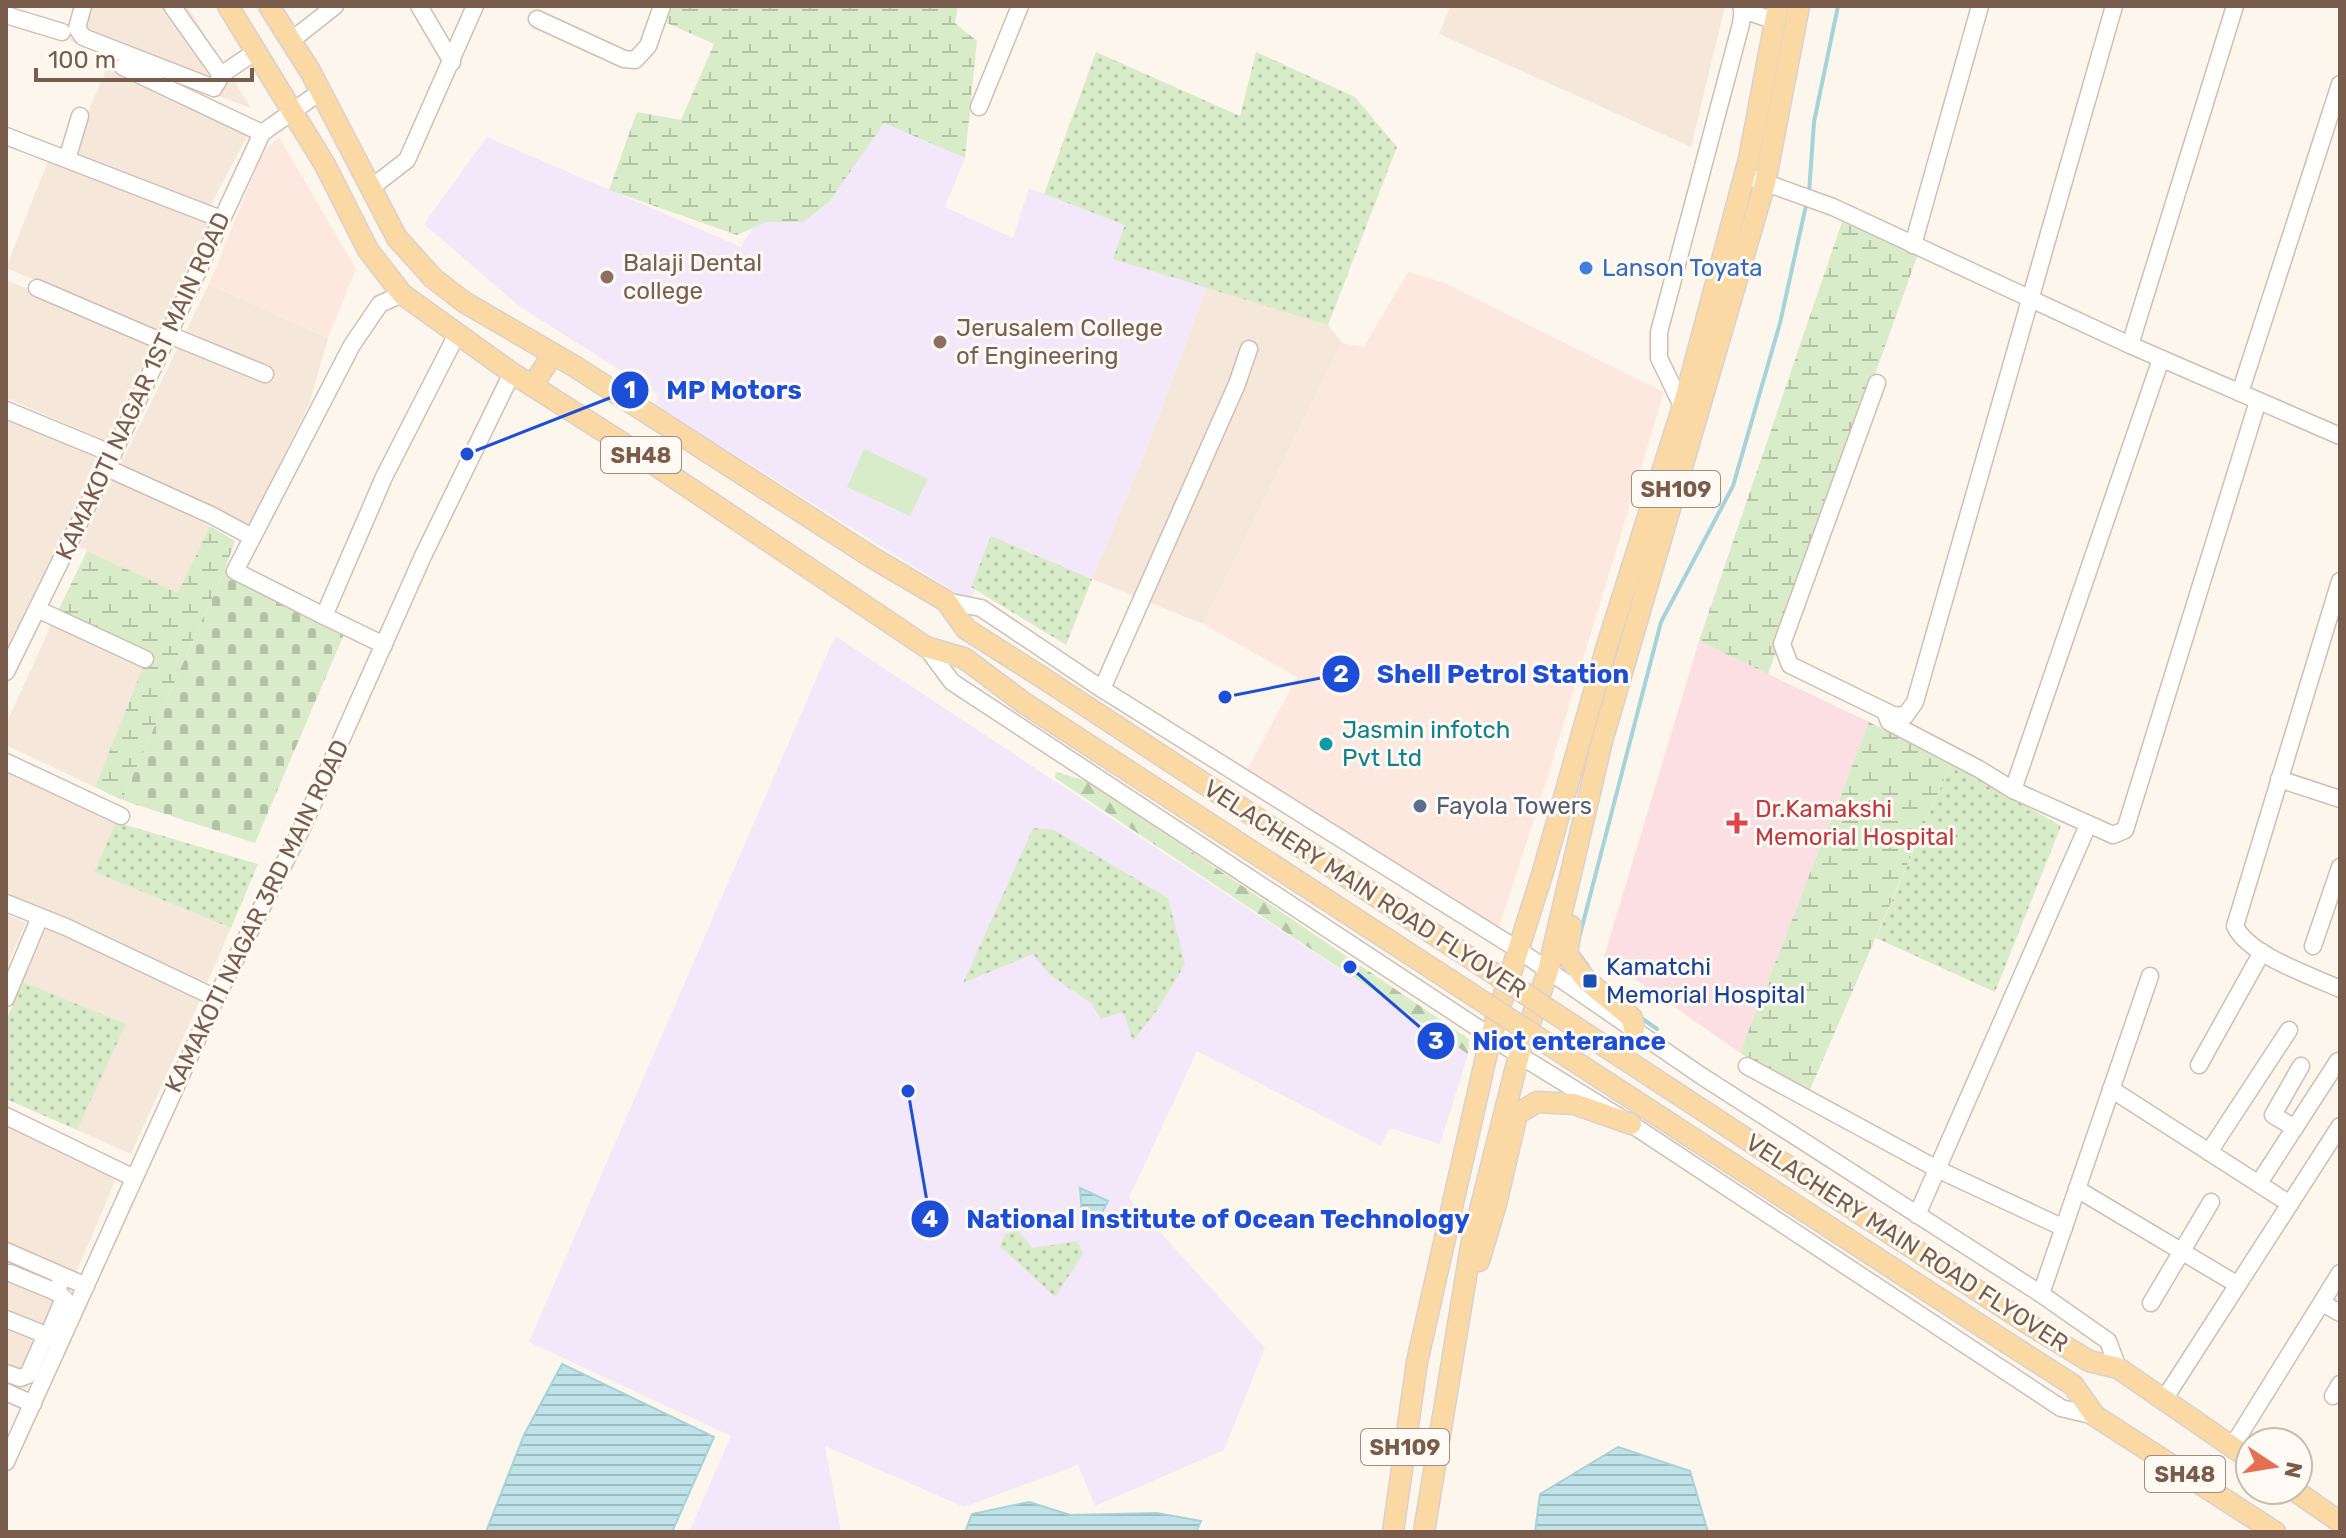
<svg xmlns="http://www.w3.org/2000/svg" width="2346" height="1538" font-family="Rubik,sans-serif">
  <defs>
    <pattern id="grass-dots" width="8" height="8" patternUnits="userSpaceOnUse" patternTransform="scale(2)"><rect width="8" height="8" fill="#d8ecc9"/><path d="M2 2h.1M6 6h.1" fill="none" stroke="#b4c2a5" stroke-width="1.8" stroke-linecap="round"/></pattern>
    <pattern id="forest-firs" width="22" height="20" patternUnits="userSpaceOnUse" patternTransform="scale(2)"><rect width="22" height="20" fill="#d8ecc9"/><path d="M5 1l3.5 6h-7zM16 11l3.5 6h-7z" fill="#b4c2a5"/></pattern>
    <pattern id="wetland-marsh" width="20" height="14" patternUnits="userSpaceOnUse" patternTransform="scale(2)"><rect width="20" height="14" fill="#d8ecc9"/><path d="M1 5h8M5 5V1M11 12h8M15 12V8" fill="none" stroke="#b4c2a5"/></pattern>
    <pattern id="cemetery-stones" width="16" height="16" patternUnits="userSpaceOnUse" patternTransform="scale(2)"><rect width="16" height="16" fill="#d8ecc9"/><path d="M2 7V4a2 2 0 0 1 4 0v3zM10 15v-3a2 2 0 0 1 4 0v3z" fill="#b4c2a5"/></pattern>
    <pattern id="water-rules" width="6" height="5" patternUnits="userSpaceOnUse" patternTransform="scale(2)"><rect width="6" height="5" fill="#bfe3e8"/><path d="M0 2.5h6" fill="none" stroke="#a0bbbe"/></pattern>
  </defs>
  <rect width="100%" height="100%" fill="#fdf6ec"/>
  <g fill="#f5e8da">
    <polygon points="79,6 187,6 251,108 70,41"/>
    <polygon points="1450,6 1725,6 1691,147 1439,34"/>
    <polygon points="107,67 248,135 207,212 70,156"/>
    <polygon points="48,161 213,223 162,333 6,268"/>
    <polygon points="6,280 153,343 107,441 6,398"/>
    <polygon points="209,284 328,338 309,405 248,527 120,466"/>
    <polygon points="1207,286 1328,325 1342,343 1203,624 1092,579 1144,455"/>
    <polygon points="6,414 106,455 6,673"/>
    <polygon points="114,476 210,526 178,594 79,547"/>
    <polygon points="53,621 145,665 95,787 6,745 6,724"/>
    <polygon points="6,772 116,822 95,872 231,928 207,983 6,895"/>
    <polygon points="6,914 26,923 6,968"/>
    <polygon points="47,927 202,996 131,1154 77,1130 125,1024 23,982"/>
    <polygon points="6,1125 118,1174 76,1273 6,1242"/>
    <polygon points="6,1256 72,1285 27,1389 6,1380"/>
  </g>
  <g fill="#fde8e0">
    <polygon points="279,137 356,269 328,338 209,284 263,152"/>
    <polygon points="1408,272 1442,282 1664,392 1543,792 1499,927 1246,772 1297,677 1203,624 1342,343 1364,347"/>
  </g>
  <g fill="#f3e8fa">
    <polygon points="884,122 965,158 945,207 1013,238 1029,188 1126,225 1114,258 1207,286 1144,455 1092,579 1003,541 969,601 655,405 659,395 519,306 424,224 487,137 741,247 762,212 803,222 829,202 870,142 878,124"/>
    <polygon points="835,636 1468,1054 1440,1144 1389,1128 1381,1146 1197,1051 1129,1198 1265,1348 1224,1450 1095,1506 1078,1465 964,1507 825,1446 841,1532 689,1532 731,1436 529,1342"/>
  </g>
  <polygon fill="#fbdfe3" points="1699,641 1869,722 1740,1053 1604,957"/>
  <g fill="url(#grass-dots)">
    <polygon points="1096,52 1240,116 1256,52 1355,97 1397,147 1328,325 1113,259 1125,225 1044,194"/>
    <polygon points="991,536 1092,579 1066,645 971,587"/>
    <polygon points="1951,763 2061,826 1995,992 1876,938"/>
    <polygon points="116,822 258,864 231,928 94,872"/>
    <polygon points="1033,828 1054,830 1168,898 1185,964 1158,1009 1133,1041 1123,1012 1101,1019 1091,1003 1050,975 1033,954 963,983"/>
    <polygon points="23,982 126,1024 77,1130 6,1099 6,1020"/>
    <polygon points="1018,1230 1032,1248 1078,1241 1083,1254 1055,1297 1000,1246 1005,1234"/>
  </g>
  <polygon fill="url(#forest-firs)" points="1056,772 1087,781 1469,1039 1468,1054 1055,778"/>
  <g fill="url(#wetland-marsh)">
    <polygon points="671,6 958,6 955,23 977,41 965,158 884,123 829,202 803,222 766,222 737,235 609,190 637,112 681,120 714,44 667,23"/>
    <polygon points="1842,222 1918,254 1768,674 1699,641"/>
    <polygon points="210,526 235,541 225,569 122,800 95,787 144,665 53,621 87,551 178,593"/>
    <polygon points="1869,722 1951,763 1809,1092 1740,1053"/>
  </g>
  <polygon fill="url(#cemetery-stones)" points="225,569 344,634 255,843 122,800"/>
  <polygon fill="#d8ecc9" points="864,449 928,479 910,516 847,487"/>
  <g fill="url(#water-rules)" stroke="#a5d3da" stroke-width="2">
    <polygon points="1080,1188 1108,1201 1095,1226 1083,1228"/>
    <polygon points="562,1364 714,1437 672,1532 486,1532 524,1435"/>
    <polygon points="1618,1447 1690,1471 1708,1532 1535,1532 1540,1494"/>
    <polygon points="1029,1502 1070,1515 1157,1513 1201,1521 1196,1532 965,1532 972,1514"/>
  </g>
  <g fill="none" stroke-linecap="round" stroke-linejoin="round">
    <g stroke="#a5d3da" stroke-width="4">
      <polyline points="1809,193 1814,122 1838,6"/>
      <polyline points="1588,966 1576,950 1661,622 1733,486 1780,323 1807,201"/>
      <polyline points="1640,1017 1657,1029"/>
    </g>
    <defs>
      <g id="minor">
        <polyline points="83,6 77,28 83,37 214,88"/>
        <polyline points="172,6 221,75"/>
        <polyline points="419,6 452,62"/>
        <polyline points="1741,6 1746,11 1775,21"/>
        <polyline points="6,15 62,32"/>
        <polyline points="537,19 624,59 635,60 648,46 662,6"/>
        <polyline points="292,40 335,6"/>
        <polyline points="123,67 262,133"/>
        <polyline points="217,83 221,75 256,51"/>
        <polyline points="979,107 1020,6"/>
        <polyline points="6,136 221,219"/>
        <polyline points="67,159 80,116"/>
        <polyline points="1744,175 1833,207 2130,345 2340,436"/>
        <polyline points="372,187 407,160 475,6"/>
        <polyline points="1913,245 1980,6"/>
        <polyline points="37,288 163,342"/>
        <polyline points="402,294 380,304 352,345 235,571 324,616 384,477 457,334"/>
        <polyline points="167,334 265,374"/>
        <polyline points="2130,345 2235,6"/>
        <polyline points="1877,383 1782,644 1790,665 1893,715 1905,716 1915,702 2114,6"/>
        <polyline points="2240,393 2340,84"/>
        <polyline points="1683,408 1659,358 1659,332 1741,24 1743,6"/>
        <polyline points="6,410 113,454"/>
        <polyline points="107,468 211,515 252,537"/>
        <path d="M2340,581L2235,926C2248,955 2312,976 2340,989"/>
        <polyline points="946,601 981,608 1102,689 1517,949 1700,1075 2041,1294 2108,1341 2118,1368"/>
        <polyline points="37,609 145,659"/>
        <polyline points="324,616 384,645"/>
        <polyline points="926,647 952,682 1519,1055 1631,1124 2061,1408 2095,1416"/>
        <polyline points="6,672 113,454 262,133 320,92"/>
        <polyline points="1102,689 1237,384 1249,349"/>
        <polyline points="1886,714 1889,722 1979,769 2013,790 2113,835 2125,830 2258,401"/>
        <polyline points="6,762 121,816"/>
        <polyline points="2279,779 2340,799"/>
        <polyline points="2013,790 2161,359"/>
        <polyline points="6,903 66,927 216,998"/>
        <polyline points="2313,946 2340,867"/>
        <polyline points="6,998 40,917"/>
        <polyline points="2199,1065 2262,952"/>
        <polyline points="1747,1066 1939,1170 2064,1228"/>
        <polyline points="2111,1089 2290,1204"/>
        <polyline points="6,1116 134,1178"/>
        <polyline points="2295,1128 2273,1115 2301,1066"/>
        <polyline points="2209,1152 2289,1030"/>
        <polyline points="2259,1183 2338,1061"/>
        <polyline points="2077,1189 2238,1285"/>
        <polyline points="1917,1215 2088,825"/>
        <polyline points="6,1251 86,1286"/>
        <polyline points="10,1273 56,1292"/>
        <polyline points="2041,1294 2150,976"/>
        <polyline points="2151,1303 2211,1202"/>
        <polyline points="2322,1303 2340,1313"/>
        <polyline points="6,1319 56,1339"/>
        <polyline points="48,1336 64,1298 56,1292 63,1277"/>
        <polyline points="6,1373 20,1378 28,1375 43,1341"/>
        <polyline points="6,1392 33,1404"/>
        <polyline points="2333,1396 2340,1384"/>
        <polyline points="2163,1401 2340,1126"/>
        <polyline points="2232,1447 2340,1273"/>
        <polyline points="6,1462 216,998 303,826 423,556 512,373"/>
      </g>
      <g id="major">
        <polyline points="228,6 325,165 368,250 402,294 512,373 627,446 926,647 964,658 1024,703"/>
        <polyline points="269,6 310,71 397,238 433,278 464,302 574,366 873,558 946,601 966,629 1040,676"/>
        <polyline points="532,386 553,354"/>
        <polyline points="1571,926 1567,955 1587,981 1632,1018 1634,1029"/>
        <polyline points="1479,1261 1496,1204 1517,1114 1537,1102 1574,1104 1631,1124"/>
        <polyline points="2024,1321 2089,1361 2118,1368 2250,1459"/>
        <polyline points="2009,1344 2073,1385 2095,1416 2275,1532"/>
        <polyline points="2294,1490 2340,1522"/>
        <polyline points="1393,1532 1417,1362 1491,1035 1542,875 1607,646 1684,403 1749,159 1778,6"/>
        <polyline points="1424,1532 1471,1246 1519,1055 1548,971 1602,741 1765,183 1799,6"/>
      </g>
    </defs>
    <use href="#minor" stroke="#d1beb0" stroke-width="19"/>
    <use href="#major" stroke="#dad1cd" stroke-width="23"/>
    <use href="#minor" stroke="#fff" stroke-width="16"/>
    <use href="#major" stroke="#fbd9a5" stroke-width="20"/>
    <defs>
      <g id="major-bridge">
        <polyline points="1040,676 2024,1321"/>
        <polyline points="1024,703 2009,1344"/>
      </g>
    </defs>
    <use href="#major-bridge" stroke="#dad1cd" stroke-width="23" stroke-linecap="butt"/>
    <use href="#major-bridge" stroke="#fbd9a5" stroke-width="20"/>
  </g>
  <circle fill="#3f7fe0" stroke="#fffaf3" stroke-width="3" cx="1586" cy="268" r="8"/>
  <g fill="#8d6e63" stroke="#fffaf3" stroke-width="3">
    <circle cx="607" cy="277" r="8"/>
    <circle cx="940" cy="342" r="8"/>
  </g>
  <circle fill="#0f9aa8" stroke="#fffaf3" stroke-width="3" cx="1326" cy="744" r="8"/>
  <circle fill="#5c6f8a" stroke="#fffaf3" stroke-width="3" cx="1420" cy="806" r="8"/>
  <path fill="#e0444e" stroke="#fffaf3" stroke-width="3" d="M1733 811h8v8h8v8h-8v8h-8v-8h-8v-8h8z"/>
  <rect fill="#1a4fb4" stroke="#fffaf3" stroke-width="3" x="1582" y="973" width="16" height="16" rx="4"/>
  <g text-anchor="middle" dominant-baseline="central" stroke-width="6" stroke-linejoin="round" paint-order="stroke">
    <g fill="#fffaf3" stroke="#a28b7f" stroke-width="2">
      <rect x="601" y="437" width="80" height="36" rx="6"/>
      <rect x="1632" y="471" width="88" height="36" rx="6"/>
      <rect x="1361" y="1429" width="88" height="36" rx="6"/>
      <rect x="2145" y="1456" width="80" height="36" rx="6"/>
    </g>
    <g font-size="22" font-weight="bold" fill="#7a5c4d">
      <text x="641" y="455">SH48</text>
      <text x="1676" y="489">SH109</text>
      <text x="1405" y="1447">SH109</text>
      <text x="2185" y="1474">SH48</text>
    </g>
    <g font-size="24" fill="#785e54" stroke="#fffaf3" text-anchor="start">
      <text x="623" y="263">Balaji Dental<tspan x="623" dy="28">college</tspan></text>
      <text x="956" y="328">Jerusalem College<tspan x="956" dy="28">of Engineering</tspan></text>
    </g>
    <g font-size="24" fill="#366cbe" stroke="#fffaf3" text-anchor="start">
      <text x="1602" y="268">Lanson Toyata</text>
    </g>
    <g font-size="24" fill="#7a5c4d" stroke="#fffaf3">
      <text transform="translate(143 386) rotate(-65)">KAMAKOTI NAGAR 1ST MAIN ROAD</text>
      <text transform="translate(1365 889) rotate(33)">VELACHERY MAIN ROAD FLYOVER</text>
      <text transform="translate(257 916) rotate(-64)">KAMAKOTI NAGAR 3RD MAIN ROAD</text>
      <text transform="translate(1907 1243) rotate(33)">VELACHERY MAIN ROAD FLYOVER</text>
    </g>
    <g font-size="24" fill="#0d838f" stroke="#fffaf3" text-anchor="start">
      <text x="1342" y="730">Jasmin infotch<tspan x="1342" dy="28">Pvt Ltd</tspan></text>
    </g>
    <g font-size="24" fill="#4e5e75" stroke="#fffaf3" text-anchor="start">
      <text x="1436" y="806">Fayola Towers</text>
    </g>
    <g font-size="24" fill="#be3a42" stroke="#fffaf3" text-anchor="start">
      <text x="1755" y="809">Dr.Kamakshi<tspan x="1755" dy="28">Memorial Hospital</tspan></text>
    </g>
    <g font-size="24" fill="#164399" stroke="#fffaf3" text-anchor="start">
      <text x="1606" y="967">Kamatchi<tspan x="1606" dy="28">Memorial Hospital</tspan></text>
    </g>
  </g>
  <path fill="none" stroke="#1d4ed8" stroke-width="3" d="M467 454L630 390M1225 697L1341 674M1350 967L1436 1041M908 1091L930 1219"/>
  <g fill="#1d4ed8" stroke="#fffaf3" stroke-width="3">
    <circle cx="467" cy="454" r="8"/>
    <circle cx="1225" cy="697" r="8"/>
    <circle cx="1350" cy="967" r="8"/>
    <circle cx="908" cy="1091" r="8"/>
    <circle cx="630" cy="390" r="20"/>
    <circle cx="1341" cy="674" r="20"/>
    <circle cx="1436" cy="1041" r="20"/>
    <circle cx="930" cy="1219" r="20"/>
  </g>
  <g font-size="24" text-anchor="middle" font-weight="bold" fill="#fff">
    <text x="630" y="398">1</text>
    <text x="1341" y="682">2</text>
    <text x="1436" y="1049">3</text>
    <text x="930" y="1227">4</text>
  </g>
  <g font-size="26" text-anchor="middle" font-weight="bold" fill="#1d4ed8" stroke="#fffaf3" stroke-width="6" stroke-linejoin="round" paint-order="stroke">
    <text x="734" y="399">MP Motors</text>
    <text x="1503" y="683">Shell Petrol Station</text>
    <text x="1569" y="1050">Niot enterance</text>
    <text x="1218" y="1228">National Institute of Ocean Technology</text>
  </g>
  <rect width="2346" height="1538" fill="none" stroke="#7a5c4d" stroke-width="16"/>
  <g transform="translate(2274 1466) rotate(102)"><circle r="38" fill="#fffaf3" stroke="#cabbb1" stroke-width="2"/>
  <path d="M0-6L14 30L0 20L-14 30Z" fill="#e76f51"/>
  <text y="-12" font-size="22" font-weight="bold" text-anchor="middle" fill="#7a5c4d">N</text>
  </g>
  <path d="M36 68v12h216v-12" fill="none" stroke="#7a5c4d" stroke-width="4"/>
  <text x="48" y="68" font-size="24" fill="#7a5c4d" stroke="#fffaf3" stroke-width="6" paint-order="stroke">100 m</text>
</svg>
